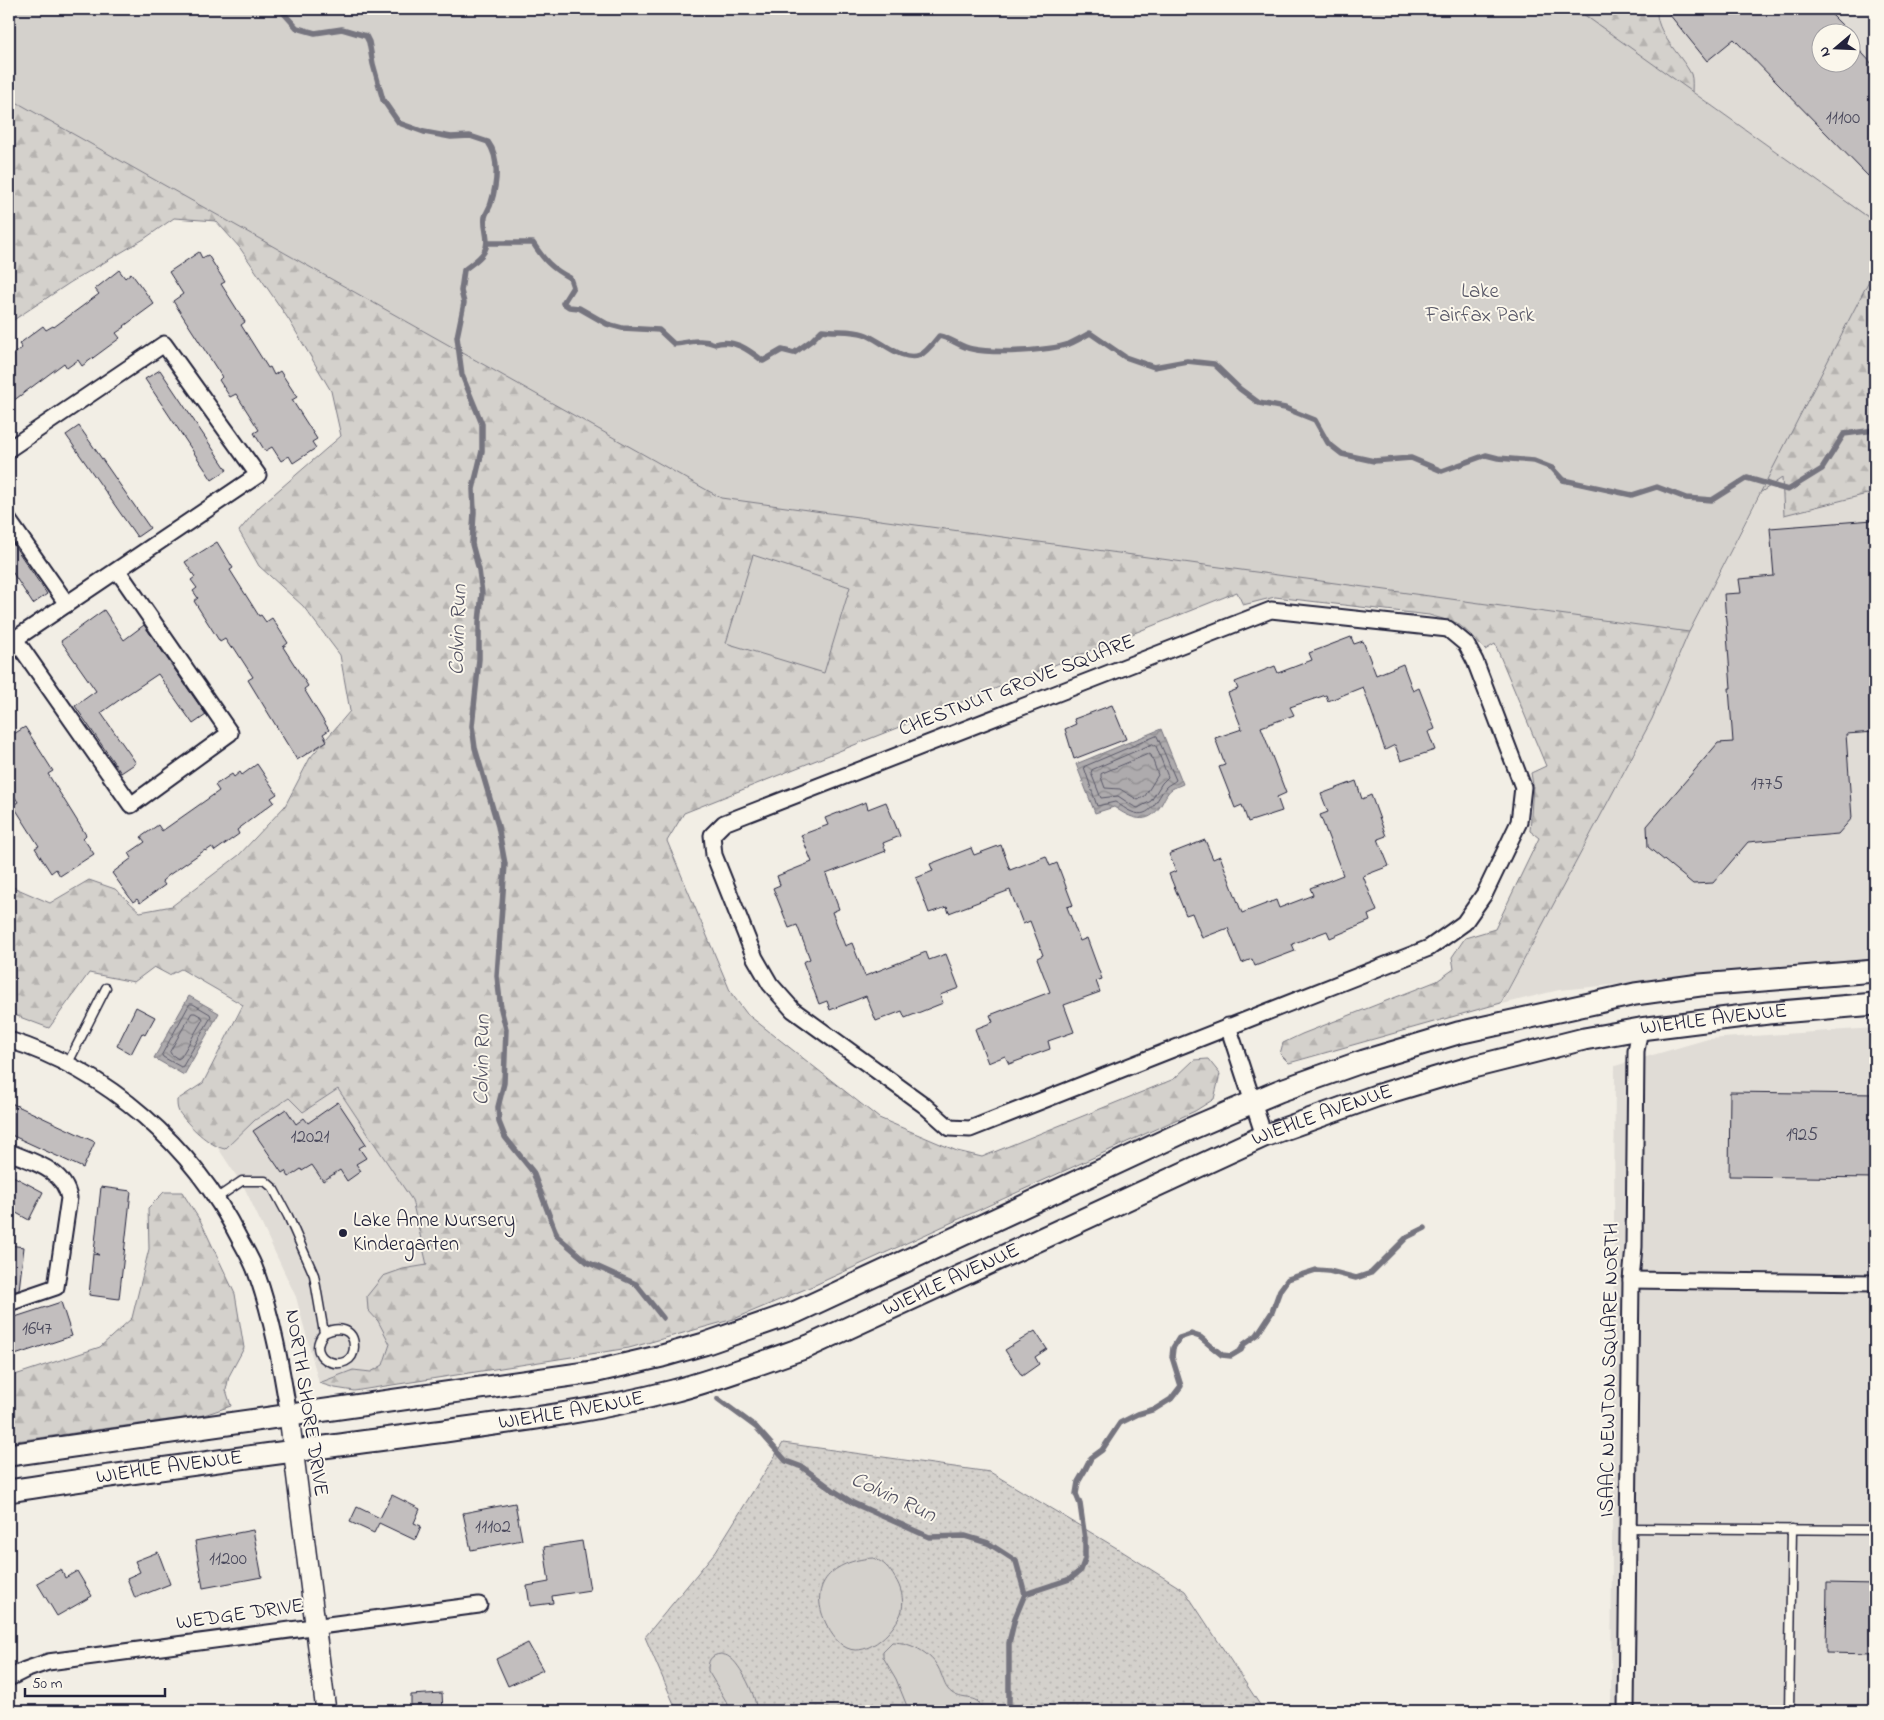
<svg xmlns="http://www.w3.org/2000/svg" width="1884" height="1720" font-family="'Indie Flower',sans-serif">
  <defs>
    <pattern id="grass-dots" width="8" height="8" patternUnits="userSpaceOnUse" patternTransform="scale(1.25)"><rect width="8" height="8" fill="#d4d1cc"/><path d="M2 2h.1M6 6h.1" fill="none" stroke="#b6b3b0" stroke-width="1.8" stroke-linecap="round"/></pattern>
    <pattern id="forest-firs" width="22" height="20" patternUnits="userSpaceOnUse" patternTransform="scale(1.25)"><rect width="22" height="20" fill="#d4d1cc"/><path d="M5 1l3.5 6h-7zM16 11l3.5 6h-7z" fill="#b6b3b0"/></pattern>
    <pattern id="water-waves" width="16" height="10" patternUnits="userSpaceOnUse" patternTransform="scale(1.25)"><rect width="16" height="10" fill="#aeabad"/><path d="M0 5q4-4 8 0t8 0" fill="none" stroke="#8d8b8e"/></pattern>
  </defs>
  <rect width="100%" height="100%" fill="#f2eee5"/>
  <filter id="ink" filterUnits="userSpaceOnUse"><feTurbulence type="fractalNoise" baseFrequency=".02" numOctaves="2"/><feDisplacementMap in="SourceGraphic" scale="10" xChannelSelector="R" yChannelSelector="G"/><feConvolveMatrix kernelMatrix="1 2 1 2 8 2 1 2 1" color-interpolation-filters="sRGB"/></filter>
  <g filter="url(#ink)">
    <g fill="#e0dcd6" fill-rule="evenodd">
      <path d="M1576,9H1875V222ZM1822,32H1852V62H1822Z"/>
      <polygon points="1875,413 1875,960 1559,990 1502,1004 1689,632 1766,484"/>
      <polygon points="1875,1028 1875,1711 1611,1711 1615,1066 1708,1039"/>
      <polygon points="338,1089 412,1200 427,1265 403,1269 368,1310 378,1321 390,1344 383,1365 371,1372 353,1370 319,1383 296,1297 245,1189 218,1148 225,1149 255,1120 289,1098 303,1112"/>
    </g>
    <polygon fill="url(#grass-dots)" stroke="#7b7a84" points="783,1443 990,1472 1120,1550 1185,1591 1264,1711 677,1711 645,1637 716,1551"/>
    <g fill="url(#forest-firs)" stroke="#7b7a84">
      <path d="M9,9H1657C1655,33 1680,53 1691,74C1693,79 1692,88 1692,94L1875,222V503L1867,494L1784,515L1782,478L1748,501L1694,620L1652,719L1501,1003L1289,1063L1280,1054L1283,1043L1302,1034L1437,981L1454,969L1452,957L1465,938L1495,929L1539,838L1530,831L1533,785L1531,773L1546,766L1495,644L1485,650L1471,635L1457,623L1429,615L1275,597L1243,605L1237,592L684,813L667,841L731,993L747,1014L879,1118L957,1151L982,1157L1174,1079L1194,1060L1208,1059L1220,1074L1214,1099L1195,1111L815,1285L734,1319L629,1348L354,1391L335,1388L319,1383L353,1370L371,1372L383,1365L390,1344L378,1321L368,1310L367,1296L383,1276L403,1269L427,1265L412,1200L338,1089L303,1112L289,1098L255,1120L225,1149C209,1146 188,1125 179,1112C177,1108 177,1104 177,1100L203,1083L243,1005L181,969L169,975L154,967L134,982L89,973L49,1028L9,1013V877L13,887L50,903L89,880L115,889L140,912L172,906L239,855L285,806L310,758L350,711L340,655L303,606L259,566L239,531L259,507L341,436L331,391L289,320L240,248L216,221L174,218L144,239L71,282L9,323Z"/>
      <polygon points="164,1192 182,1192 201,1222 235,1294 244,1348 229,1376 226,1390 231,1406 204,1415 9,1442 9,1377 100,1347 132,1318 149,1249 148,1208"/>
    </g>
    <g fill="#d4d1cc" stroke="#7b7a84">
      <polygon points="9,9 1576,9 1875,222 1875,269 1689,632 721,498 9,98"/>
      <polygon points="753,555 850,587 824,673 726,643"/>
      <path d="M873,1558C884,1562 889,1568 895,1578C901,1587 904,1599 902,1610C897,1629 868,1658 847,1648C837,1644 828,1629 824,1619C808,1580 838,1560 873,1558Z"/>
      <path d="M892,1642C912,1642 935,1655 941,1674C944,1681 945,1688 952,1693C965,1702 978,1693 983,1711H909L896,1679L883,1657V1651Z"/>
      <path d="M721,1654C724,1655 727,1655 729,1657C740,1663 758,1699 756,1711H732L708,1671C708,1661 710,1655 721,1654Z"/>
    </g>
    <g fill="url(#water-waves)" stroke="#76747f">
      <path d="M1161,729L1183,784C1179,786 1175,787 1172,789C1167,792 1164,800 1161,805C1148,827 1130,818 1114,807L1095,813L1076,764Z"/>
      <polygon points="189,996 219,1013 184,1075 154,1058"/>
    </g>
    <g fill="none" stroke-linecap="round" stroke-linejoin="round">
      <g stroke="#5a5969" stroke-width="1">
        <path d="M1157,736L1176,780C1173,783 1169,784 1166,787C1157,798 1151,820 1132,812C1126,810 1121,805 1115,802L1097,806L1084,767Z"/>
        <polygon points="1153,744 1156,746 1168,777 1162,783 1151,801 1138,808 1133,806 1118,796 1101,798 1091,773 1092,770"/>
        <polygon points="1149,754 1151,755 1158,775 1145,796 1138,800 1120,789 1105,788 1101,777 1101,774"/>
        <polygon points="190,1004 193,1004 210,1014 211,1017 183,1066 181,1067 163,1057 162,1055"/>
        <polygon points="192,1013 195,1013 202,1017 203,1019 181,1057 178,1059 171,1054 170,1052"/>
      </g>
      <g stroke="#76747f" stroke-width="5.5">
        <path d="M280,9L297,28L315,33L342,29L366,36L369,42L373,64L383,100L399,123L424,132L451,137L470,136L488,142C500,158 497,184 491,203C490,208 486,212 485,217C483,229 491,240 484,252C479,260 471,264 464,270L461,291L464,303L457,337L462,375L482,424V451L473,489L474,512L472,544L479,570L482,593L479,622V659L472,726L475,748L498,826L505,864L497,976L501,1009L506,1029L504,1083L498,1107L499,1122L505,1137L533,1172L557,1236L587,1262L636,1284L663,1318"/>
        <path d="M487,243H533C544,260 551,268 570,278L573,287L563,303L569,307L579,308L607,324L622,328L659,330L674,344C689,343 700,338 715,344C733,338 749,350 763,361L782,350L794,353L812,340L822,330C835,332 852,330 864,334C880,339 902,363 920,355C927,352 934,342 939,336C951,338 960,347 972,349C995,354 1047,351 1069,344C1076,341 1083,337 1090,333L1125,357L1154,367L1187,361L1214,364L1240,389L1259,403L1285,408L1315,420L1328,443L1342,454L1374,461L1411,458L1442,471L1486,455L1498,458L1534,461L1552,468L1563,480L1632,495L1657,487L1686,498L1712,500L1747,478L1788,490L1822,469L1844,434L1875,430"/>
        <polyline points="718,1399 756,1427 786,1461 802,1467 833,1490 853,1503 929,1537 965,1536 988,1543 1016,1561 1025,1594 1015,1618 1009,1643 1009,1711"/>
        <polyline points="1025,1594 1070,1579 1081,1570 1085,1559 1085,1539 1080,1504 1076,1494 1078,1482 1085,1470 1091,1458 1102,1450 1120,1423 1138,1414 1155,1409 1171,1399 1181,1386 1172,1357 1173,1348 1179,1338 1191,1334 1200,1337 1222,1355 1231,1356 1241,1350 1244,1344 1257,1335 1272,1312 1280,1290 1288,1279 1316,1270 1329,1271 1356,1278 1371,1273 1407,1237 1425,1228"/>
      </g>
    </g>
    <g fill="#c2bebe" stroke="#22223b">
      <polygon points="1665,9 1826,9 1849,32 1822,32 1822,62 1852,62 1852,42 1875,67 1875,168 1868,176 1734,39 1707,61"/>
      <polygon points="199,252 202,258 208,255 225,282 221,284 245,322 241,325 268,368 270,367 274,375 280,371 297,397 292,400 317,439 312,442 316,448 293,463 289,456 281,461 272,447 265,451 254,433 259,430 236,394 230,397 219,380 222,377 173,301 183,294 169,272"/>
      <polygon points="119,270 125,278 131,273 154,304 124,326 125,327 116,333 120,338 82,366 78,360 67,368 64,363 9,404 9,357 22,348 19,344 43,326 46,330 53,326 54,327 99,294 95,289"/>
      <polygon points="160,370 227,470 212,480 145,379"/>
      <polygon points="79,426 150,528 137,537 66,435"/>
      <polygon points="1873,520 1875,543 1875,732 1846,734 1852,818 1838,834 1748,842 1713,883 1693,884 1648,847 1647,826 1718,743 1733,742 1729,688 1731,688 1724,594 1741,593 1739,579 1774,576 1770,528"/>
      <polygon points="9,538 47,594 33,604 9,567"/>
      <polygon points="217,542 233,568 230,570 259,616 261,615 266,622 272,618 288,643 283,647 308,686 304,689 329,730 323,734 327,741 297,760 248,680 253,677 233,646 231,648 225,639 220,642 194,601 198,598 193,591 197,588 191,580 195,577 185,562"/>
      <polygon points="104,610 124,640 144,625 206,715 193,724 158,674 122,698 101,713 136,763 121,773 75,706 96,691 61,641"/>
      <polygon points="1351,637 1354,644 1363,641 1376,675 1403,664 1413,691 1419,688 1435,729 1428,732 1435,750 1401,761 1395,745 1385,750 1363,687 1328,701 1326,695 1290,707 1294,715 1261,727 1286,793 1277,797 1282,811 1248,822 1242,805 1235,808 1219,767 1225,765 1215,738 1242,729 1228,693 1238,689 1235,682 1275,666 1278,673 1312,660 1309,653"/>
      <polygon points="1112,705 1126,739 1074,759 1065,729 1076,724 1074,719"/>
      <polygon points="25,727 53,771 48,774 86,835 83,838 94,854 60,876 56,869 51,873 35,848 39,846 13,805 18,802 9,788 9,737"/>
      <polygon points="257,764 277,794 271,798 274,802 237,830 239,834 215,851 212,847 206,851 205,850 169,875 162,881 165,885 140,903 137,899 133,902 112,873 132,858 129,853 145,842 141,837 158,825 162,831 219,791 215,785 232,774 234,777 240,772 242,775"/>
      <polygon points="1356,781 1362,799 1371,795 1386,836 1378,839 1389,866 1363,876 1377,911 1368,915 1370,921 1330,938 1327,931 1292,944 1295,951 1255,966 1252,959 1242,963 1228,928 1202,938 1192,913 1186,915 1176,891 1169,874 1176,871 1169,854 1205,840 1213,859 1220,856 1242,913 1276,900 1279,908 1313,895 1310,888 1343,875 1320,815 1328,812 1321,794"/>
      <polygon points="866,802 868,809 886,802 900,836 883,843 886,851 826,874 839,909 832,912 845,946 852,943 865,976 926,952 929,960 946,954 959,988 940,995 943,1003 905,1018 902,1011 876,1021 866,996 830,1010 827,1001 819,1004 803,962 810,959 797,925 789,928 773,888 780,885 777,876 812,862 801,835 828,825 825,818"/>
      <polygon points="1001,845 1010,870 1046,856 1050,866 1057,863 1073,905 1067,907 1080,941 1087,938 1102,979 1096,981 1100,992 1064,1005 1074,1032 1048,1041 1050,1049 1009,1064 1005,1056 988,1063 975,1029 993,1022 990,1015 1050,992 1037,958 1043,955 1030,921 1023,924 1010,890 949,913 947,907 929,913 916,878 933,871 930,864 971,848 974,855"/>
      <polygon points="136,1007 155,1017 145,1035 142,1033 131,1054 117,1046"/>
      <polygon points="1730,1092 1875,1094 1875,1178 1729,1176"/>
      <polygon points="9,1102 95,1142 83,1168 9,1134"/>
      <polygon points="338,1102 366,1144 359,1148 366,1158 356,1164 361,1171 347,1181 340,1170 323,1181 312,1165 302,1171 301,1169 289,1177 285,1171 282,1173 253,1131 286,1109 296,1124 304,1118 308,1123"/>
      <polygon points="9,1174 43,1192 29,1220 9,1209"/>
      <polygon points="101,1187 131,1191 119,1299 89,1295 93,1254 99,1255 94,1252"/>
      <polygon points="9,1245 24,1247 19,1290 9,1293"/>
      <polygon points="61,1302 72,1336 9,1357 9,1319"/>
      <polygon points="1035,1331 1047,1349 1035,1357 1039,1364 1022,1376 1005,1350"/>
      <polygon points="392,1495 420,1509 414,1523 421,1526 415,1540 379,1523 374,1533 350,1522 357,1507 380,1518"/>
      <polygon points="515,1503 522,1540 471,1550 463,1513"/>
      <polygon points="253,1530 262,1577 203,1588 195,1541"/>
      <polygon points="582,1541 590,1590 552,1596 553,1603 530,1606 527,1586 549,1582 544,1547"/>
      <polygon points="158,1552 170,1584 135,1598 127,1578 140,1572 135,1561"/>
      <polygon points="61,1569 65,1578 77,1571 92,1596 57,1616 37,1583"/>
      <polygon points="1827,1583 1875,1584 1875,1654 1826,1653"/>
      <polygon points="528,1643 543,1670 508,1686 496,1659"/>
      <polygon points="442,1693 443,1711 411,1711 411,1695"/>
    </g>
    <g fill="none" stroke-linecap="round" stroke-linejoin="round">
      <defs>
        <g id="service">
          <polyline points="67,1065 106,988"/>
          <path d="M217,1198L242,1181H265L273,1188L288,1216L314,1275L324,1333C301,1361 353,1377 354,1347C354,1328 338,1326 324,1333"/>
          <polyline points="1627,1528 1875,1530"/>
          <polyline points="1789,1711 1792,1529"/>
        </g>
        <g id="minor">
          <polyline points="9,449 164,344 258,475 9,643"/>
          <polyline points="9,521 67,604"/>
          <polygon points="1271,610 1448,629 1466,644 1475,661 1523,787 1519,822 1485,893 1464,923 1429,948 970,1129 950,1128 924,1105 793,1010 770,984 755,958 714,855 712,835 724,823"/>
          <polyline points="15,639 131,805 230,733 118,571"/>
          <polyline points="1228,1026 1264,1136"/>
          <path d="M9,1040C108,1071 193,1146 239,1238C245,1249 252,1260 256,1272C273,1319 281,1367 289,1416"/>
          <path d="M9,1152C32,1162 64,1169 69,1198L56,1287L9,1303"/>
          <polyline points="1631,1280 1875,1283"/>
          <polyline points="9,1678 25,1670 48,1662 479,1605"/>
          <polyline points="1626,1711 1631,1280 1634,1247 1636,1051 1640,1029"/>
        </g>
        <polyline id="tertiary" points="289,1416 326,1711"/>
        <g id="secondary">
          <polyline points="9,1455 593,1372 662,1356 704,1344 796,1312 1190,1129 1279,1091 1364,1061 1458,1033 1635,994 1700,985 1875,971"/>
          <path id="s1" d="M9,1491C144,1470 279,1453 415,1435C501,1423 588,1413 673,1391C719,1379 764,1362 809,1346L1264,1136L1376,1096L1469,1068L1584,1039L1640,1029L1768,1013L1875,1004"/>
        </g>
      </defs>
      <use href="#service" stroke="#22223b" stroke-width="11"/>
      <use href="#minor" stroke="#22223b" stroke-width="19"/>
      <use href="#tertiary" stroke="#22223b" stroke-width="22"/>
      <use href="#secondary" stroke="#22223b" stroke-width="25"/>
      <use href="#service" stroke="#fbf7ec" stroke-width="8"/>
      <use href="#minor" stroke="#fbf7ec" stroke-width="15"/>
      <use href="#tertiary" stroke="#fbf7ec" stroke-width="19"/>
      <use href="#secondary" stroke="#fbf7ec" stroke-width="21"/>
    </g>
  </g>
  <circle fill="#22223b" stroke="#fbf7ec" stroke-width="2" cx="343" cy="1233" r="5"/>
  <g text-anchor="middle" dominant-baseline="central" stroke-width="4" stroke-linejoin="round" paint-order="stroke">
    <g font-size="19" fill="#4a495c">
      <text x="1843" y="118">11100</text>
      <text x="1767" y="784">1775</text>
      <text x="1802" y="1135">1925</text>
      <text x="310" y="1137">12021</text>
      <text x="37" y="1329">1647</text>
      <text x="493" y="1527">11102</text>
      <text x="228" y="1559">11200</text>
    </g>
    <g font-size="21" fill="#575766" stroke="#fbf7ec">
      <text x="1480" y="292">Lake<tspan x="1480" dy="24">Fairfax Park</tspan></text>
    </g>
    <g font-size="21" fill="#22223b" stroke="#fbf7ec">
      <text transform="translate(1017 686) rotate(-21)">CHESTNUT GROVE SQUARE</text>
      <text stroke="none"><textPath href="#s1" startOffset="1782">WIEHLE AVENUE</textPath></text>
      <text stroke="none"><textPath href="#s1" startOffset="1378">WIEHLE AVENUE</textPath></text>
      <text stroke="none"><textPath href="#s1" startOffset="972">WIEHLE AVENUE</textPath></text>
      <text transform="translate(1610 1370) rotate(-89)">ISAAC NEWTON SQUARE NORTH</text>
      <text transform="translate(306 1403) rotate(81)">NORTH SHORE DRIVE</text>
      <text stroke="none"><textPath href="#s1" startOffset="568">WIEHLE AVENUE</textPath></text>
      <text stroke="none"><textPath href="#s1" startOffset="162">WIEHLE AVENUE</textPath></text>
      <text transform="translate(240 1615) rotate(-8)">WEDGE DRIVE</text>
    </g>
    <g font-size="21" fill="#22223b" stroke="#fbf7ec" text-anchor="start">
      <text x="353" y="1221">Lake Anne Nursery<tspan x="353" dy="24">Kindergarten</tspan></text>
    </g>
    <g font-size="22" font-style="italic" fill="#535263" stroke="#fbf7ec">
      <text transform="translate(459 630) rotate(-88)">Colvin Run</text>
      <text transform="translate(483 1060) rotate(-89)">Colvin Run</text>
      <text transform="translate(893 1498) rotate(25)">Colvin Run</text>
    </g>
  </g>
  <rect width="1884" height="1720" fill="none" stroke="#fbf7ec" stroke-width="30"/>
  <rect x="15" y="15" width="1854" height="1690" fill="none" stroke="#22223b" stroke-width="2" filter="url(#ink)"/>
  <g transform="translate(1836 48) rotate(251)"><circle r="24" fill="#fbf7ec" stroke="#a4a2a5"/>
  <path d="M0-4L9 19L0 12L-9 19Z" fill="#22223b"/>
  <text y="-8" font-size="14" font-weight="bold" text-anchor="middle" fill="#22223b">N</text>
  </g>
  <path d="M25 1688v8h140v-8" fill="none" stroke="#22223b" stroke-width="2.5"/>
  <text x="32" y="1688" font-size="15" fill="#22223b" stroke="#fbf7ec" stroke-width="4" paint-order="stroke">50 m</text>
</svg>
